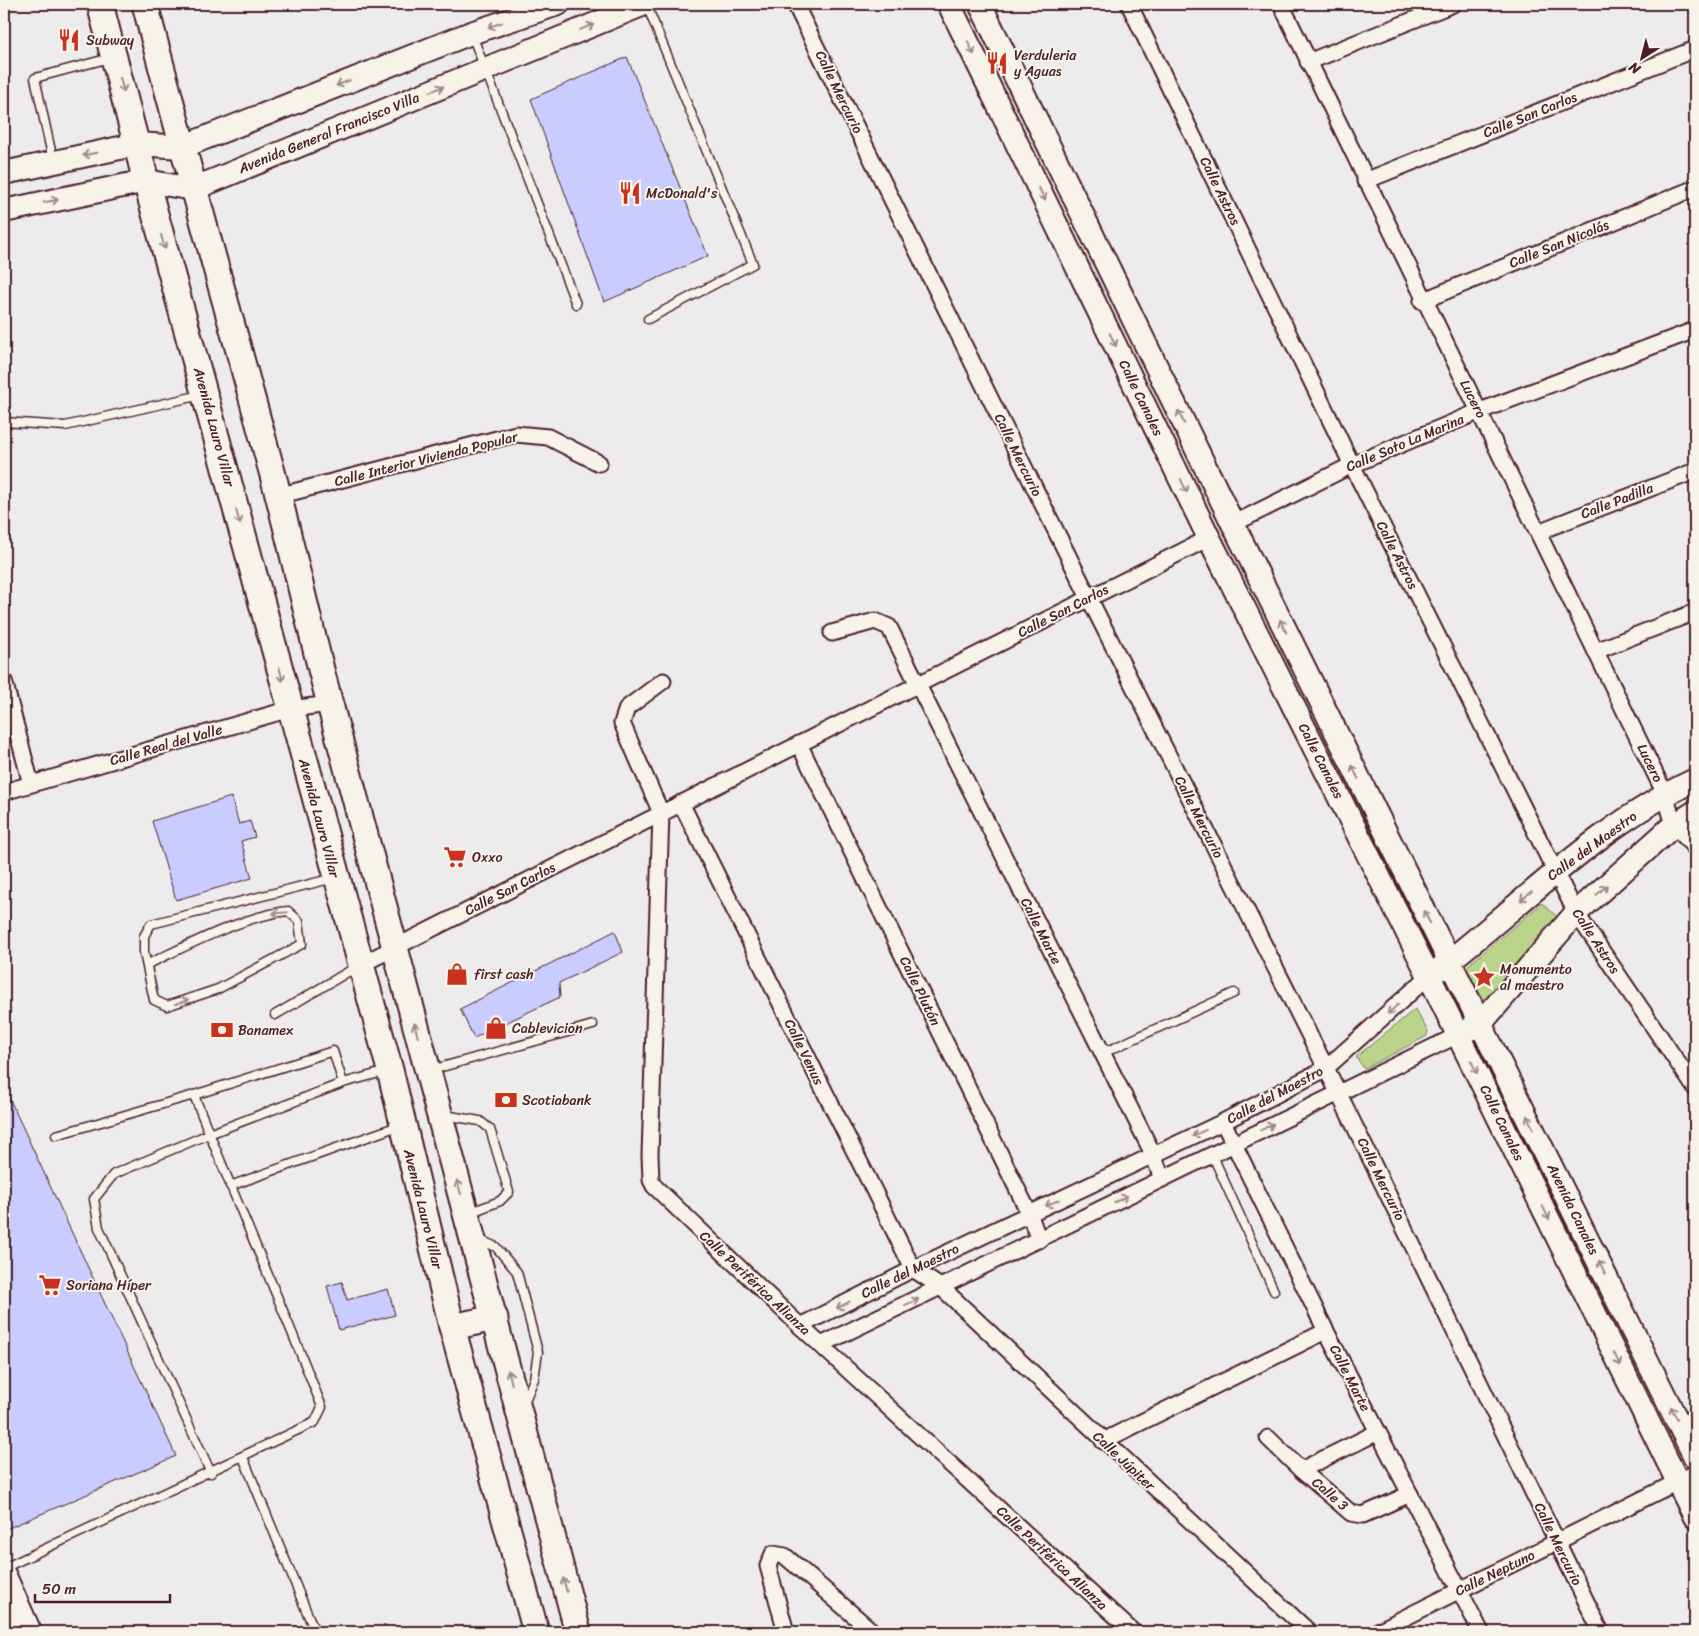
<svg xmlns="http://www.w3.org/2000/svg" width="1699" height="1636" font-family="Sriracha,sans-serif">
  <rect width="100%" height="100%" fill="#eeebed"/>
  <filter id="ink" filterUnits="userSpaceOnUse"><feTurbulence type="fractalNoise" baseFrequency=".02" numOctaves="2"/><feDisplacementMap in="SourceGraphic" scale="10" xChannelSelector="R" yChannelSelector="G"/><feConvolveMatrix kernelMatrix="1 2 1 2 8 2 1 2 1" color-interpolation-filters="sRGB"/></filter>
  <g filter="url(#ink)">
    <g fill="#bbd48b" stroke="#827a5b">
      <polygon points="1542,903 1560,919 1485,1009 1460,972"/>
      <polygon points="1415,1009 1428,1031 1427,1036 1364,1069 1356,1057"/>
    </g>
    <g fill="#c9ccff" stroke="#4a1f2b">
      <polygon points="627,57 708,256 604,302 531,99"/>
      <polygon points="231,797 239,824 250,821 255,837 241,841 252,878 176,900 152,821"/>
      <polygon points="615,931 623,952 559,983 560,997 474,1038 460,1009"/>
      <polygon points="4,1087 176,1456 4,1530"/>
      <polygon points="342,1282 347,1300 388,1289 395,1315 339,1330 327,1286"/>
    </g>
    <g fill="none" stroke-linecap="round" stroke-linejoin="round">
      <defs>
        <g id="lane">
          <polyline points="647,6 753,264 648,319"/>
          <polyline points="472,35 576,304"/>
          <polyline points="53,160 35,78 110,58"/>
          <polyline points="4,422 65,426 201,395"/>
          <path d="M148,964C189,945 243,916 288,911L299,921L302,944L218,989L167,1006L154,1000L144,953V936L151,924L334,878"/>
          <polyline points="275,1015 358,966"/>
          <polyline points="1103,1053 1234,993"/>
          <polyline points="431,1070 593,1025"/>
          <polyline points="444,1115 480,1121 490,1129 509,1192 500,1201 469,1213"/>
          <polyline points="56,1135 194,1095 333,1051 343,1083"/>
          <polyline points="1212,1154 1274,1291"/>
          <polyline points="230,1186 401,1125"/>
          <polyline points="478,1239 496,1247 517,1272 538,1352 534,1379 524,1403"/>
          <polyline points="243,1457 315,1632"/>
          <polyline points="211,1473 99,1228 94,1199 114,1174 209,1134 343,1083 387,1071"/>
          <path d="M4,1568L315,1422L322,1407C281,1302 235,1200 194,1095"/>
        </g>
        <g id="street">
          <polyline points="795,4 1089,598 1338,1092 1601,1632"/>
          <polyline points="1129,4 1352,465 1576,913 1695,1088"/>
          <path d="M1281,4C1407,268 1538,530 1665,794L1674,825L1695,848"/>
          <polyline points="1308,62 1453,4"/>
          <polyline points="1365,181 1695,49"/>
          <polyline points="1422,301 1695,188"/>
          <polyline points="278,496 516,434 548,437 599,463"/>
          <polyline points="1233,524 1352,465 1480,411 1695,330"/>
          <polyline points="1538,532 1695,471"/>
          <polyline points="832,633 875,621 889,627 1153,1154 1162,1179"/>
          <polyline points="1596,651 1695,612"/>
          <polyline points="4,681 31,784"/>
          <polyline points="663,681 627,708 622,723 661,813 650,1155 651,1180 654,1186 800,1326 1133,1632"/>
          <polyline points="799,744 1029,1213 1039,1240"/>
          <polyline points="4,792 290,709 330,704"/>
          <polyline points="681,803 913,1269 942,1288 1309,1632"/>
          <polyline points="360,965 1209,538"/>
          <polyline points="1223,1122 1326,1331 1481,1632"/>
          <polyline points="800,1326 913,1269 1223,1122 1325,1069 1429,976"/>
          <polyline points="821,1345 1458,1035"/>
          <polyline points="1378,1432 1301,1470 1351,1513 1363,1515 1410,1494"/>
          <polyline points="1268,1438 1301,1470"/>
          <polyline points="1103,1441 1326,1331"/>
          <polyline points="786,1632 768,1566 773,1554 785,1556 873,1632"/>
          <polyline points="1376,1632 1695,1473"/>
        </g>
        <g id="secondary">
          <polyline points="949,4 1209,538 1429,976 1695,1517"/>
          <polyline points="980,4 1233,524 1695,1457"/>
          <polyline points="4,173 138,144 182,147 471,33 558,4"/>
          <polyline points="4,211 146,181 193,189 644,4"/>
          <path d="M1438,970C1522,905 1598,825 1695,780"/>
          <polyline points="1470,1029 1481,1023 1576,913 1674,825 1695,812"/>
          <polyline points="4,1574 30,1632"/>
          <polyline points="4,1623 8,1632"/>
        </g>
        <g id="primary">
          <polyline points="100,4 146,181 390,1070 452,1327 536,1632"/>
          <path d="M145,4C187,168 234,330 278,494C296,565 312,637 331,708C412,1016 496,1324 578,1632"/>
          <polyline points="452,1327 495,1318"/>
        </g>
      </defs>
      <use href="#lane" stroke="#4a1f2b" stroke-width="11"/>
      <use href="#street" stroke="#4a1f2b" stroke-width="19"/>
      <use href="#secondary" stroke="#4a1f2b" stroke-width="26"/>
      <use href="#primary" stroke="#4a1f2b" stroke-width="29"/>
      <use href="#lane" stroke="#f7f3e8" stroke-width="8"/>
      <use href="#street" stroke="#f7f3e8" stroke-width="15"/>
      <use href="#secondary" stroke="#f7f3e8" stroke-width="22"/>
      <use href="#primary" stroke="#f7f3e8" stroke-width="25"/>
    </g>
    <defs><path id="oneway-shaft" d="M-6 0H5M1.5-3L5.5 0L1.5 3" fill="none" stroke-width="1.6" stroke-linecap="round" stroke-linejoin="round" transform="scale(1.25)"/></defs>
    <g stroke="#a0898a">
      <use href="#oneway-shaft" transform="translate(495 25) rotate(161)"/>
      <use href="#oneway-shaft" transform="translate(587 27) rotate(-22)"/>
      <use href="#oneway-shaft" transform="translate(971 48) rotate(64)"/>
      <use href="#oneway-shaft" transform="translate(343 83) rotate(159)"/>
      <use href="#oneway-shaft" transform="translate(122 85) rotate(75)"/>
      <use href="#oneway-shaft" transform="translate(437 89) rotate(-22)"/>
      <use href="#oneway-shaft" transform="translate(90 154) rotate(168)"/>
      <use href="#oneway-shaft" transform="translate(1042 194) rotate(64)"/>
      <use href="#oneway-shaft" transform="translate(51 201) rotate(-12)"/>
      <use href="#oneway-shaft" transform="translate(163 242) rotate(74)"/>
      <use href="#oneway-shaft" transform="translate(1113 340) rotate(64)"/>
      <use href="#oneway-shaft" transform="translate(1181 417) rotate(-116)"/>
      <use href="#oneway-shaft" transform="translate(1184 486) rotate(64)"/>
      <use href="#oneway-shaft" transform="translate(238 517) rotate(75)"/>
      <use href="#oneway-shaft" transform="translate(1283 626) rotate(-116)"/>
      <use href="#oneway-shaft" transform="translate(281 674) rotate(75)"/>
      <use href="#oneway-shaft" transform="translate(1355 772) rotate(-116)"/>
      <use href="#oneway-shaft" transform="translate(1602 890) rotate(-42)"/>
      <use href="#oneway-shaft" transform="translate(1526 896) rotate(140)"/>
      <use href="#oneway-shaft" transform="translate(280 913) rotate(175)"/>
      <use href="#oneway-shaft" transform="translate(1427 917) rotate(-116)"/>
      <use href="#oneway-shaft" transform="translate(182 1002) rotate(-17)"/>
      <use href="#oneway-shaft" transform="translate(1393 1009) rotate(138)"/>
      <use href="#oneway-shaft" transform="translate(416 1030) rotate(-104)"/>
      <use href="#oneway-shaft" transform="translate(1474 1067) rotate(64)"/>
      <use href="#oneway-shaft" transform="translate(1530 1122) rotate(-116)"/>
      <use href="#oneway-shaft" transform="translate(1267 1127) rotate(-26)"/>
      <use href="#oneway-shaft" transform="translate(1199 1133) rotate(155)"/>
      <use href="#oneway-shaft" transform="translate(459 1187) rotate(-106)"/>
      <use href="#oneway-shaft" transform="translate(1121 1199) rotate(-26)"/>
      <use href="#oneway-shaft" transform="translate(1052 1203) rotate(155)"/>
      <use href="#oneway-shaft" transform="translate(1546 1213) rotate(64)"/>
      <use href="#oneway-shaft" transform="translate(1602 1267) rotate(-116)"/>
      <use href="#oneway-shaft" transform="translate(912 1302) rotate(-25)"/>
      <use href="#oneway-shaft" transform="translate(843 1305) rotate(153)"/>
      <use href="#oneway-shaft" transform="translate(1617 1359) rotate(64)"/>
      <use href="#oneway-shaft" transform="translate(510 1377) rotate(-104)"/>
      <use href="#oneway-shaft" transform="translate(1674 1413) rotate(-116)"/>
      <use href="#oneway-shaft" transform="translate(565 1585) rotate(-105)"/>
    </g>
  </g>
  <defs>
    <symbol id="restaurant-bare" viewBox="-9 -9 18 18"><path d="M-5-6h1v4h1v-4h1v4h1v-4h1v5L-1.5 .5V6h-2V.5L-5-1ZM5-6V6H3V1.5H1.5Q1.5-4 5-6Z" fill="#c8321e" stroke="#f7f3e8" stroke-width="2.5" paint-order="stroke"/></symbol>
    <symbol id="supermarket-bare" viewBox="-9 -9 18 18"><path d="M-6-5.5h2.5l.6 2H6L4.5 2H-2.5L-4.4-4H-6ZM-1.5 3.2a1.3 1.3 0 1 0 .1 0ZM3 3.2a1.3 1.3 0 1 0 .1 0Z" fill="#c8321e" stroke="#f7f3e8" stroke-width="2.5" paint-order="stroke"/></symbol>
    <symbol id="shop-bare" viewBox="-9 -9 18 18"><path d="M-5-2.5h2.3a2.7 3.5 0 0 1 5.4 0H5L5.5 6h-11ZM-1.5-2.5h3a1.5 2.3 0 0 0-3 0Z" fill="#c8321e" stroke="#f7f3e8" stroke-width="2.5" paint-order="stroke"/></symbol>
    <symbol id="sight-bare" viewBox="-9 -9 18 18"><path d="M0-6L1.8-2.2L6-1.7L2.9 1.2L3.7 5.4L0 3.3L-3.7 5.4L-2.9 1.2L-6-1.7L-1.8-2.2Z" fill="#c8321e" stroke="#f7f3e8" stroke-width="2.5" paint-order="stroke"/></symbol>
    <symbol id="bank-bare" viewBox="-9 -9 18 18"><path d="M-6-4H6V4H-6ZM0-2.3a2.3 2.3 0 1 0 0 4.6a2.3 2.3 0 1 0 0-4.6Z" fill="#c8321e" stroke="#f7f3e8" stroke-width="2.5" paint-order="stroke"/></symbol>
  </defs>
  <g fill-rule="evenodd">
    <use href="#restaurant-bare" x="53" y="24" width="32" height="32"/>
    <use href="#restaurant-bare" x="981" y="47" width="32" height="32"/>
    <use href="#restaurant-bare" x="614" y="177" width="32" height="32"/>
    <use href="#supermarket-bare" x="439" y="841" width="32" height="32"/>
    <use href="#shop-bare" x="441" y="958" width="32" height="32"/>
    <use href="#sight-bare" x="1468" y="961" width="32" height="32"/>
    <use href="#shop-bare" x="480" y="1012" width="32" height="32"/>
    <use href="#bank-bare" x="206" y="1014" width="32" height="32"/>
    <use href="#bank-bare" x="490" y="1084" width="32" height="32"/>
    <use href="#supermarket-bare" x="34" y="1269" width="32" height="32"/>
  </g>
  <g text-anchor="middle" dominant-baseline="central" stroke-width="4" stroke-linejoin="round" paint-order="stroke">
    <g font-size="14" fill="#4a1f2b" stroke="#f7f3e8" text-anchor="start">
      <text x="86" y="40">Subway</text>
      <text x="1014" y="55">Verduleria<tspan x="1014" dy="16">y Aguas</tspan></text>
      <text x="646" y="193">McDonald's</text>
      <text x="472" y="857">Oxxo</text>
      <text x="1500" y="969">Monumento<tspan x="1500" dy="16">al maestro</tspan></text>
      <text x="474" y="974">first cash</text>
      <text x="512" y="1028">Cablevicion</text>
      <text x="238" y="1030">Banamex</text>
      <text x="522" y="1100">Scotiabank</text>
      <text x="66" y="1285">Soriana Híper</text>
    </g>
    <g font-size="14" fill="#4a1f2b" stroke="#f7f3e8">
      <text transform="translate(839 92) rotate(64)">Calle Mercurio</text>
      <text transform="translate(1530 115) rotate(-22)">Calle San Carlos</text>
      <text transform="translate(329 133) rotate(-22)">Avenida General Francisco Villa</text>
      <text transform="translate(1220 191) rotate(64)">Calle Astros</text>
      <text transform="translate(1559 244) rotate(-22)">Calle San Nicolás</text>
      <text transform="translate(1141 398) rotate(64)">Calle Canales</text>
      <text transform="translate(1473 399) rotate(63)">Lucero</text>
      <text transform="translate(214 427) rotate(75)">Avenida Lauro Villar</text>
      <text transform="translate(1405 443) rotate(-23)">Calle Soto La Marina</text>
      <text transform="translate(1018 455) rotate(64)">Calle Mercurio</text>
      <text transform="translate(426 459) rotate(-14)">Calle Interior Vivienda Popular</text>
      <text transform="translate(1617 501) rotate(-21)">Calle Padilla</text>
      <text transform="translate(1397 555) rotate(63)">Calle Astros</text>
      <text transform="translate(1063 611) rotate(-27)">Calle San Carlos</text>
      <text transform="translate(166 745) rotate(-16)">Calle Real del Valle</text>
      <text transform="translate(1321 761) rotate(63)">Calle Canales</text>
      <text transform="translate(1650 763) rotate(64)">Lucero</text>
      <text transform="translate(1199 817) rotate(63)">Calle Mercurio</text>
      <text transform="translate(319 818) rotate(75)">Avenida Lauro Villar</text>
      <text transform="translate(1592 846) rotate(-36)">Calle del Maestro</text>
      <text transform="translate(510 889) rotate(-27)">Calle San Carlos</text>
      <text transform="translate(1041 931) rotate(63)">Calle Marte</text>
      <text transform="translate(1596 941) rotate(57)">Calle Astros</text>
      <text transform="translate(920 991) rotate(64)">Calle Plutón</text>
      <text transform="translate(804 1052) rotate(64)">Calle Venus</text>
      <text transform="translate(1275 1095) rotate(-28)">Calle del Maestro</text>
      <text transform="translate(1502 1123) rotate(64)">Calle Canales</text>
      <text transform="translate(1381 1179) rotate(64)">Calle Mercurio</text>
      <text transform="translate(423 1209) rotate(76)">Avenida Lauro Villar</text>
      <text transform="translate(1573 1209) rotate(64)">Avenida Canales</text>
      <text transform="translate(910 1271) rotate(-26)">Calle del Maestro</text>
      <text transform="translate(755 1283) rotate(43)">Calle Periférica Alianza</text>
      <text transform="translate(1350 1378) rotate(63)">Calle Marte</text>
      <text transform="translate(1124 1461) rotate(43)">Calle Júpiter</text>
      <text transform="translate(1330 1494) rotate(41)">Calle 3</text>
      <text transform="translate(1558 1544) rotate(64)">Calle Mercurio</text>
      <text transform="translate(1052 1558) rotate(43)">Calle Periférica Alianza</text>
      <text transform="translate(1495 1573) rotate(-26)">Calle Neptuno</text>
    </g>
  </g>
  <rect width="1699" height="1636" fill="none" stroke="#f7f3e8" stroke-width="20"/>
  <rect x="10" y="10" width="1679" height="1616" fill="none" stroke="#4a1f2b" stroke-width="2" filter="url(#ink)"/>
  <g transform="translate(1642 58) rotate(216)" stroke="#f7f3e8" stroke-width="4" paint-order="stroke">
  <path d="M0-4L9 19L0 12L-9 19Z" fill="#4a1f2b"/>
  <text y="-8" font-size="14" font-weight="bold" text-anchor="middle" fill="#4a1f2b">N</text>
  </g>
  <path d="M35 1594v8h135v-8" fill="none" stroke="#4a1f2b" stroke-width="2.5"/>
  <text x="42" y="1594" font-size="15" fill="#4a1f2b" stroke="#f7f3e8" stroke-width="4" paint-order="stroke">50 m</text>
</svg>
